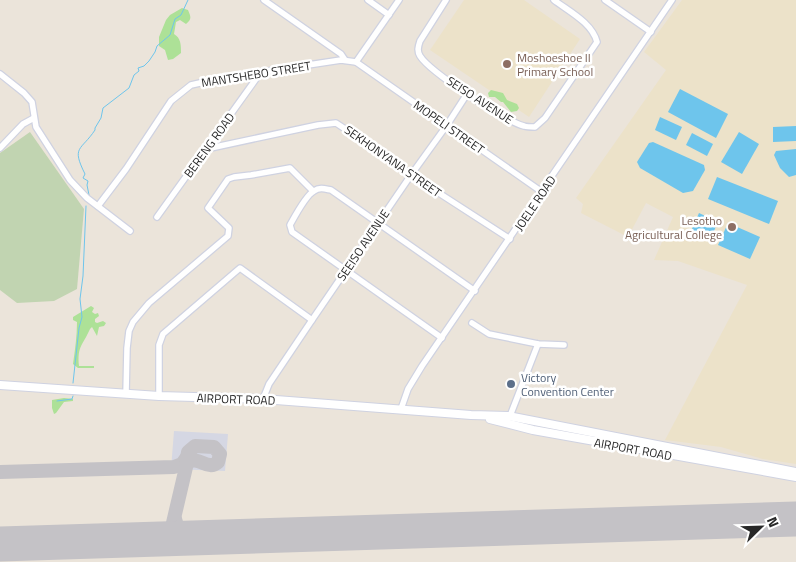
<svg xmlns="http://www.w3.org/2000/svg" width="796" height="562" font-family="'Titillium Web',sans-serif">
  <rect width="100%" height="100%" fill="#ebe4da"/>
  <g fill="#ece2c9">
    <polygon points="464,0 524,0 580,39 529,117 430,50"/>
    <polygon points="682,0 796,0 796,464 763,459 721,447 665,440 747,285 678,261 654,260 673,217 646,203 628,237 581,213 583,204 576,198 666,70 644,52"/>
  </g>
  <polygon fill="#d5d7e3" points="174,431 228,434 225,471 171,469"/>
  <g fill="#ade197">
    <path d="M182,8L188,10C191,17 192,19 186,24L180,20L176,22L174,34C181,38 181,45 181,53L173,59L168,60L165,50L159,46V37L166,20L170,15Z"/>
    <polygon points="491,90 503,93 507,100 517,104 519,108 517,111 511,112 503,102 501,102 495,97 489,97 488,93"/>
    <path d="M91,306L94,308L92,312L95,314L98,313L99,316L95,319V322L97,323L103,321L106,323L104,326L99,327L97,336L92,327L90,329C83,345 77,346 79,366H94V368H78L73,364C75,350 77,336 77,322L73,320V317Z"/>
    <polygon points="64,398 73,399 73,401 64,402 56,413 54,414 52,408 52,400"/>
  </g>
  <polygon fill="#c1d4b1" points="30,132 84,209 77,289 54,301 17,303 0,290 0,153"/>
  <g fill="#6ec5ec">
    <polygon points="680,89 728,114 716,138 668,112"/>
    <polygon points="660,117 682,127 676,140 655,130"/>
    <polygon points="796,126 796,141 773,142 773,127"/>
    <polygon points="739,132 759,144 742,174 721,162"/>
    <polygon points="692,133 713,144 707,156 686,145"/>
    <polygon points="653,142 704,165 705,170 693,191 683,193 640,168 637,162 649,143"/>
    <polygon points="796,149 796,175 789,177 780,168 774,155 776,151"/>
    <polygon points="717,177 778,201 769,224 708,199"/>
    <polygon points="699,213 718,222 710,240 691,231"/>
    <polygon points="728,223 760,237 750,259 718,245"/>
  </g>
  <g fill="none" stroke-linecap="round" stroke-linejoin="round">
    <g stroke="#6ec5ec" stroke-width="1">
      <path d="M89,195L87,185L88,181L83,178L85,174C71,146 81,151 95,130V128L101,118L103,108L129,88L134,75L139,71L138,68L144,66L149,61L155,52L157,46L170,35L175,19L181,15L188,0"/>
      <polyline points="73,383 79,328 82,317 80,299 83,276 86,206"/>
      <polyline points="57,401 72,399 73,396"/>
    </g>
    <g stroke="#c4c2c6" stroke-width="14">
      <polyline points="0,472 174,467 182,464 187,457"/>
      <polyline points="175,519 178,529 190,538"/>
      <path d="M155,539L166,535L172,527L187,463C199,454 207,472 218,462L220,454L214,447L195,446L188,452L186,465"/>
    </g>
    <polyline stroke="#c4c2c6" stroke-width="35" points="0,544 796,519"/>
    <defs>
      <g id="minor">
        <polyline points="264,0 341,54 345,60"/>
        <polyline points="368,0 389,15"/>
        <path d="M446,0L420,41C418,47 417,51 420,56C430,72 505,121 524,126C527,127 532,127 535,127L545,118L597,42C592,23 570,12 554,0"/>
        <polyline points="605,0 651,32"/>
        <polyline points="356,62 399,0"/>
        <polyline points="0,74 24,93 32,102 36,127 70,180 87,198 130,231"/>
        <polyline points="0,148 23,124 34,118"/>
        <polyline points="206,149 318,125 336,123 383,154 411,175 510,239"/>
        <polyline points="98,206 126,169 171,101 191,85 222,78 341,60 356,62 542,192"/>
        <polyline points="157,217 261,72"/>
        <polyline points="472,323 489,334 538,344 564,345"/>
        <path d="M442,338L292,232L290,225C295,216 306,195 314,191C320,187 325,189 331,190L475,291"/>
        <polyline points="126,394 127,348 129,331 133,322 149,303 228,236 229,228 208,208 228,179 234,177 251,175 290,168 313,191"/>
        <polyline points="159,396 159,345 163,334 240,268 312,320"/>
        <polyline points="263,399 269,384 312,320 411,175 447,125 467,94"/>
        <polyline points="401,409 408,389 422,366 672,0"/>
        <polyline points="510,416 538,344"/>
      </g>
      <g id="secondary">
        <polyline points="0,385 159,396 263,399 471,415 508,416 796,472"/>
        <polyline points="490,419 533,430 796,477"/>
      </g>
    </defs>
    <use href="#minor" stroke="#cfd2e1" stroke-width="8"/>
    <use href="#secondary" stroke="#cfd2e1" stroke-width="10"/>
    <use href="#minor" stroke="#fff" stroke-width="5.5"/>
    <use href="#secondary" stroke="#fff" stroke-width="8"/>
  </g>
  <g fill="#8d6e63" stroke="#fff" stroke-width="2">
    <circle cx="507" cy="64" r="5"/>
    <circle cx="732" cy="227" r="5"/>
  </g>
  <circle fill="#5c6f8a" stroke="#fff" stroke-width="2" cx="511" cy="384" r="5"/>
  <g text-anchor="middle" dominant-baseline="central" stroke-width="5" stroke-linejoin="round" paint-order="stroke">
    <g font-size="12" fill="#785e54" stroke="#fff" text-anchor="start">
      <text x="517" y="57">Moshoeshoe II<tspan x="517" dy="14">Primary School</tspan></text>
      <text x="722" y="220" text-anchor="end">Lesotho<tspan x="722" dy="14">Agricultural College</tspan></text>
    </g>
    <g font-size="12" fill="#282828" stroke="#fff">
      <text transform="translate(256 74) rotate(-9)">MANTSHEBO STREET</text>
      <text transform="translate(480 100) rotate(33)">SEISO AVENUE</text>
      <text transform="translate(449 127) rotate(35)">MOPELI STREET</text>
      <text transform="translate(209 145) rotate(-54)">BERENG ROAD</text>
      <text transform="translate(393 161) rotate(35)">SEKHONYANA STREET</text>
      <text transform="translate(535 203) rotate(-56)">JOELE ROAD</text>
      <text transform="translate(363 245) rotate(-56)">SEEISO AVENUE</text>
      <text transform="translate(236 399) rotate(2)">AIRPORT ROAD</text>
      <text transform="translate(633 449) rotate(10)">AIRPORT ROAD</text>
    </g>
    <g font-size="12" fill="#4e5e75" stroke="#fff" text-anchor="start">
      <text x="521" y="377">Victory<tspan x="521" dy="14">Convention Center</tspan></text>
    </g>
  </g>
  <g transform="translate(761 527) rotate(67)" stroke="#ffffff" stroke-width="4" paint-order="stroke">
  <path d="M0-4L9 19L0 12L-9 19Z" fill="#282828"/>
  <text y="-8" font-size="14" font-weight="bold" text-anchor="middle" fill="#282828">N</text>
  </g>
</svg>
